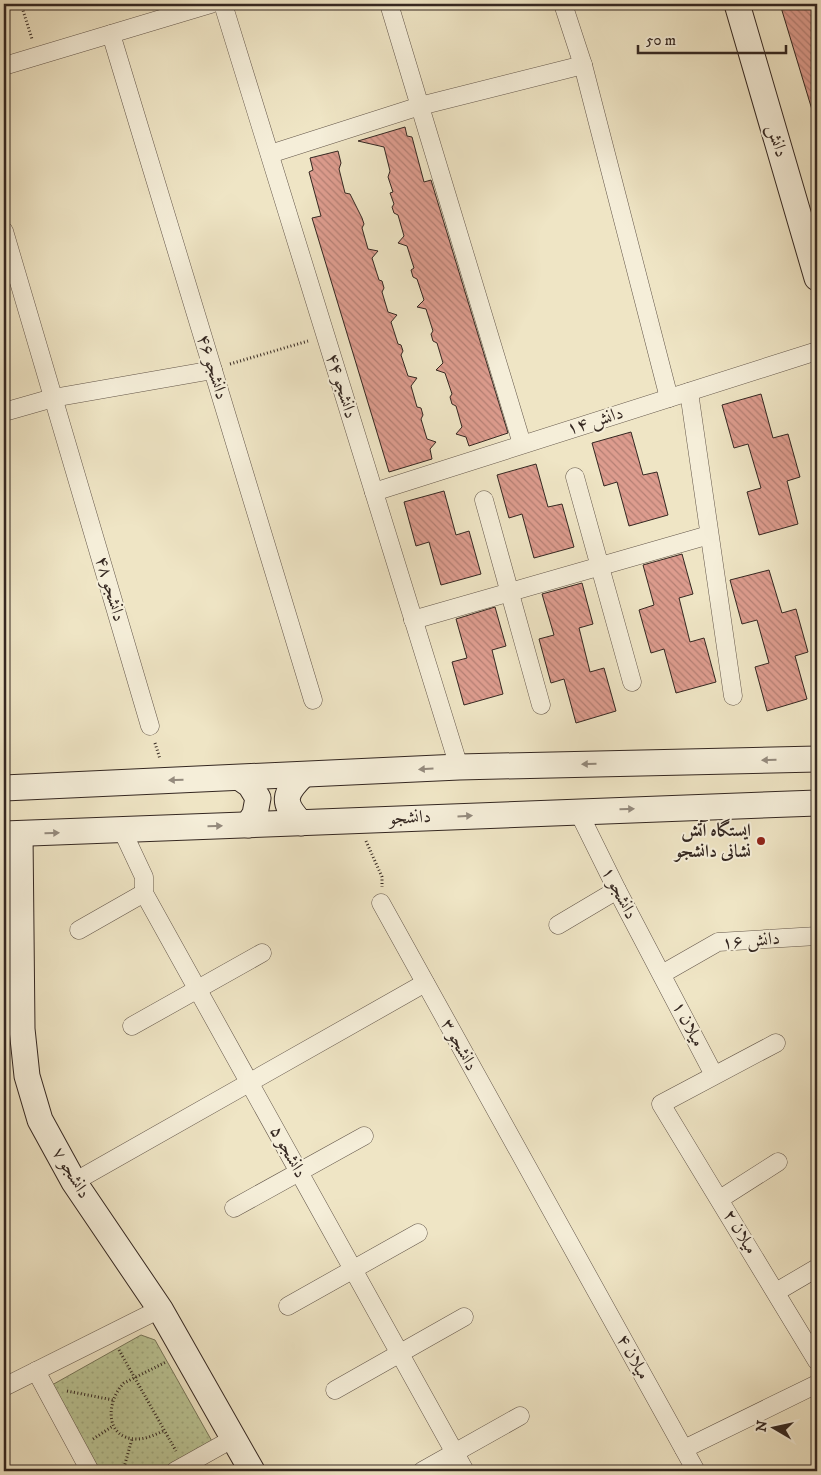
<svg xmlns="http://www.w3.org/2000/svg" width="821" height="1475" font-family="'IM FELL DW Pica',Amiri,serif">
  <defs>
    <pattern id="park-dots" width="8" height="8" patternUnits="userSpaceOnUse" patternTransform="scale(1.25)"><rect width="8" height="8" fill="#bac494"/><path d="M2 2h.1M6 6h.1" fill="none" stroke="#a0a87f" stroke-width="1.8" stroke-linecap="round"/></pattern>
    <pattern id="building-back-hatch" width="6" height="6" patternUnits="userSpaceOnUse" patternTransform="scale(1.25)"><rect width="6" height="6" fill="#dd9c8e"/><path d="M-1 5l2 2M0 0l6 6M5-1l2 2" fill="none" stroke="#b47f74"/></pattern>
  </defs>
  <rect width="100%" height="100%" fill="#efe5c5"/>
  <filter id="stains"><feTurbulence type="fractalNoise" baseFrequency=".004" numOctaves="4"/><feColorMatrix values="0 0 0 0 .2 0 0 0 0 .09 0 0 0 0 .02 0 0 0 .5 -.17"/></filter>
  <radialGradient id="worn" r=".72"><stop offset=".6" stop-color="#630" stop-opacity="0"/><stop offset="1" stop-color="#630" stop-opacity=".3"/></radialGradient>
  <g fill="url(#park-dots)" stroke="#77765a">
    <polygon points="10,865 13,959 4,959 4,866"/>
    <polygon points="141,1335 155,1340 213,1443 162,1471 100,1471 52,1385"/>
  </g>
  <g fill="url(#building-back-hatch)" stroke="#342721">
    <polygon points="780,4 817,4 817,113 813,113"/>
    <polygon points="405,127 407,136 412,137 424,182 431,180 508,433 469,446 466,437 456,434 462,427 456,406 452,404 450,397 452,394 445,373 436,370 443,363 437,343 433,341 431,334 433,331 426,309 417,307 424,300 417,279 413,277 411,270 414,268 407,246 398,243 404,236 398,215 394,213 392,207 394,204 390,193 393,192 388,177 390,171 384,147 358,141"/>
    <polygon points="338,151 341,163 339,169 345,193 350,194 362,218 364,224 362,228 368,249 378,251 372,258 379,280 382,281 384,288 382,292 388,312 397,315 391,322 398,344 401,345 403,351 401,355 408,376 417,378 411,386 417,407 421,408 423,415 421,419 427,439 436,442 430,449 432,459 389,472 312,218 321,216 309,172 313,170 310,158"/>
    <polygon points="761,394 773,438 788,434 800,477 787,481 798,524 759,535 747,492 761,488 748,444 734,448 722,405"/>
    <polygon points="631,432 643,475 657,472 668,515 629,526 617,482 604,486 592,443"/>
    <polygon points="536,464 548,507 562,504 574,547 534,558 522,514 509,518 497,475"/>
    <polygon points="444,491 456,535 469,531 481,574 441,585 429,542 416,546 404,502"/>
    <polygon points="682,554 693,594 679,598 690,642 704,638 716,682 676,693 664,649 651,653 639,610 654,605 643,565"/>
    <polygon points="769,570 782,613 796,609 808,652 795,656 807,699 767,711 755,667 769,663 757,620 742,624 730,580"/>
    <polygon points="582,583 593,624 579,628 590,672 604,668 616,711 576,723 564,679 551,683 539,639 554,635 542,594"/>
    <polygon points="495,607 506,646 492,650 503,694 464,705 452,662 467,658 456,619"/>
  </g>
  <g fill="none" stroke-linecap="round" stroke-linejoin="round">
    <defs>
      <g id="street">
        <polyline points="223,4 459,767"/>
        <polyline points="389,4 522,444"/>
        <polyline points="563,4 583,65 669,398"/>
        <polyline points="111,34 313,700"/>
        <polyline points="4,66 211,4"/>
        <polyline points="270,154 420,106 583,65"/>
        <polyline points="4,231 150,726"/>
        <polyline points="689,392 733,696"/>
        <polyline points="4,412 53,398 213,370"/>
        <polyline points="575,477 632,682"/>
        <polyline points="374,492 817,351"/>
        <polyline points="484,500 541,705"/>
        <polyline points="413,620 709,535"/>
        <polyline points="578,811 617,890 714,1075"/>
        <polyline points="122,830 144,877 144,893 465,1471"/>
        <polyline points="381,903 696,1471"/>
        <polyline points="558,925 617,890"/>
        <polyline points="79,930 144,893"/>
        <polyline points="662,974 718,942 817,936"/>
        <polyline points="4,982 21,982"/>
        <polyline points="132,1026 262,953"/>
        <polyline points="776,1043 661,1104 817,1361"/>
        <polyline points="74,1182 425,983"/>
        <polyline points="720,1199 778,1162"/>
        <polyline points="234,1208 364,1136"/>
        <polyline points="776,1292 817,1268"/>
        <polyline points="288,1306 418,1233"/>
        <polyline points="36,1371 90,1471"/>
        <polyline points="4,1387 160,1309"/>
        <polyline points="335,1390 464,1317"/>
        <polyline points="684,1449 817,1384"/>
        <polyline points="175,1471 234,1438"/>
        <polyline points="422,1471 520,1416"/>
      </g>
      <g id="secondary">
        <polyline points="737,4 817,278"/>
        <polyline points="240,778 250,785 258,798 255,814 248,825"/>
        <polyline points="4,788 459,767 817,759"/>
        <path d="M301,823C281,802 284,794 303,775"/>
        <polyline points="4,834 817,803"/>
        <polyline points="20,834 22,1029 27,1076 40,1120 74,1182 160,1309 252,1471"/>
      </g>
    </defs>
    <use href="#street" stroke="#63564a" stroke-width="19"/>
    <use href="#secondary" stroke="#342721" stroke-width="27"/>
    <g stroke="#342721" stroke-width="3" stroke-dasharray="1 2.5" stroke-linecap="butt">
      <polyline points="21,4 32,39"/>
      <polyline points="230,364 308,341"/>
      <polyline points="155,743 160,759"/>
      <polyline points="366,841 382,877 382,887"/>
      <polyline points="119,1350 176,1451"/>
      <polyline points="67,1391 113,1400"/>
      <path d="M163,1431C155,1435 146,1439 137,1439C104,1439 106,1401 124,1383L166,1362"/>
      <polyline points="93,1439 113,1426"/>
      <polyline points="123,1471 132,1439"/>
    </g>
    <use href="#street" stroke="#f5eed9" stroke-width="18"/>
    <use href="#secondary" stroke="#f5eed9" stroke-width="25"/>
  </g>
  <defs><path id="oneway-solid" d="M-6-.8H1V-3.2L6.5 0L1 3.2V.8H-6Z" transform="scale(1.25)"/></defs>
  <g fill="#948a7d">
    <use href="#oneway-solid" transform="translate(769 760) rotate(179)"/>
    <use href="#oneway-solid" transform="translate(589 764) rotate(179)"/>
    <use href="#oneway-solid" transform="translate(426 769) rotate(177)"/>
    <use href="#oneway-solid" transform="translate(176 780) rotate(178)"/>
    <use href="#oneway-solid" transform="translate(627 809) rotate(-2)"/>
    <use href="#oneway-solid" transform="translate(465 816) rotate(-3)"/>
    <use href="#oneway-solid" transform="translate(215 826) rotate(-2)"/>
    <use href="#oneway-solid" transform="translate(52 833) rotate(-2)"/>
  </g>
  <circle fill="#8f2418" stroke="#f5eed9" stroke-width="2" cx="761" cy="841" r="5"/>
  <g text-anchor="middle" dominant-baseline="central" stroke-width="4" stroke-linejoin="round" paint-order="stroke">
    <g font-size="18" fill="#342721" stroke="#f5eed9">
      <text transform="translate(777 141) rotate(74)">دانش</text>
      <text transform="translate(212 367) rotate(73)">دانشجو ۴۶</text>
      <text transform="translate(341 386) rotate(73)">دانشجو ۴۴</text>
      <text transform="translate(595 421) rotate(-17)">دانش ۱۴</text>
      <text transform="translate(110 589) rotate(74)">دانشجو ۴۸</text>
      <text transform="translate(410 818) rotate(-3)">دانشجو</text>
      <text transform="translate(619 893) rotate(63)">دانشجو ۱</text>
      <text transform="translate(751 941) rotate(-5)">دانش ۱۶</text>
      <text transform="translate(688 1024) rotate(63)">میلان ۱</text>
      <text transform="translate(459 1045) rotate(61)">دانشجو ۳</text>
      <text transform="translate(288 1152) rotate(61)">دانشجو ۵</text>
      <text transform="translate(71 1173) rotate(59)">دانشجو ۷</text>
      <text transform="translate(740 1232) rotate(59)">میلان ۲</text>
      <text transform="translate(633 1357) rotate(61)">میلان ۴</text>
    </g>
    <g font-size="18" font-weight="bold" fill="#342721" stroke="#f5eed9" text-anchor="end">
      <text x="751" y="831">ایستگاه آتش<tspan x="751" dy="21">نشانی دانشجو</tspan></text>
    </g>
  </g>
  <rect width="821" height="1475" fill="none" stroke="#efe5c5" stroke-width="20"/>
  <rect x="5" y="5" width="811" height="1465" fill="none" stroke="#342721" stroke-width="2.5"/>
  <rect x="10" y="10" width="801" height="1455" fill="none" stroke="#342721"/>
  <g transform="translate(774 1428) rotate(279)" stroke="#f5eed9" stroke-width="4" paint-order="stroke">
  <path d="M0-4L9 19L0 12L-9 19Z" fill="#342721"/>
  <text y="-8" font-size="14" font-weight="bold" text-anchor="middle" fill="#342721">N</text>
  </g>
  <path d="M638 45v8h148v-8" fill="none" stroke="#342721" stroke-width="2.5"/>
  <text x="646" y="45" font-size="15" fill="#342721" stroke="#f5eed9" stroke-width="4" paint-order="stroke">50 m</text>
  <rect width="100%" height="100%" filter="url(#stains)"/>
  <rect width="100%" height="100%" fill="url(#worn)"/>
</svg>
